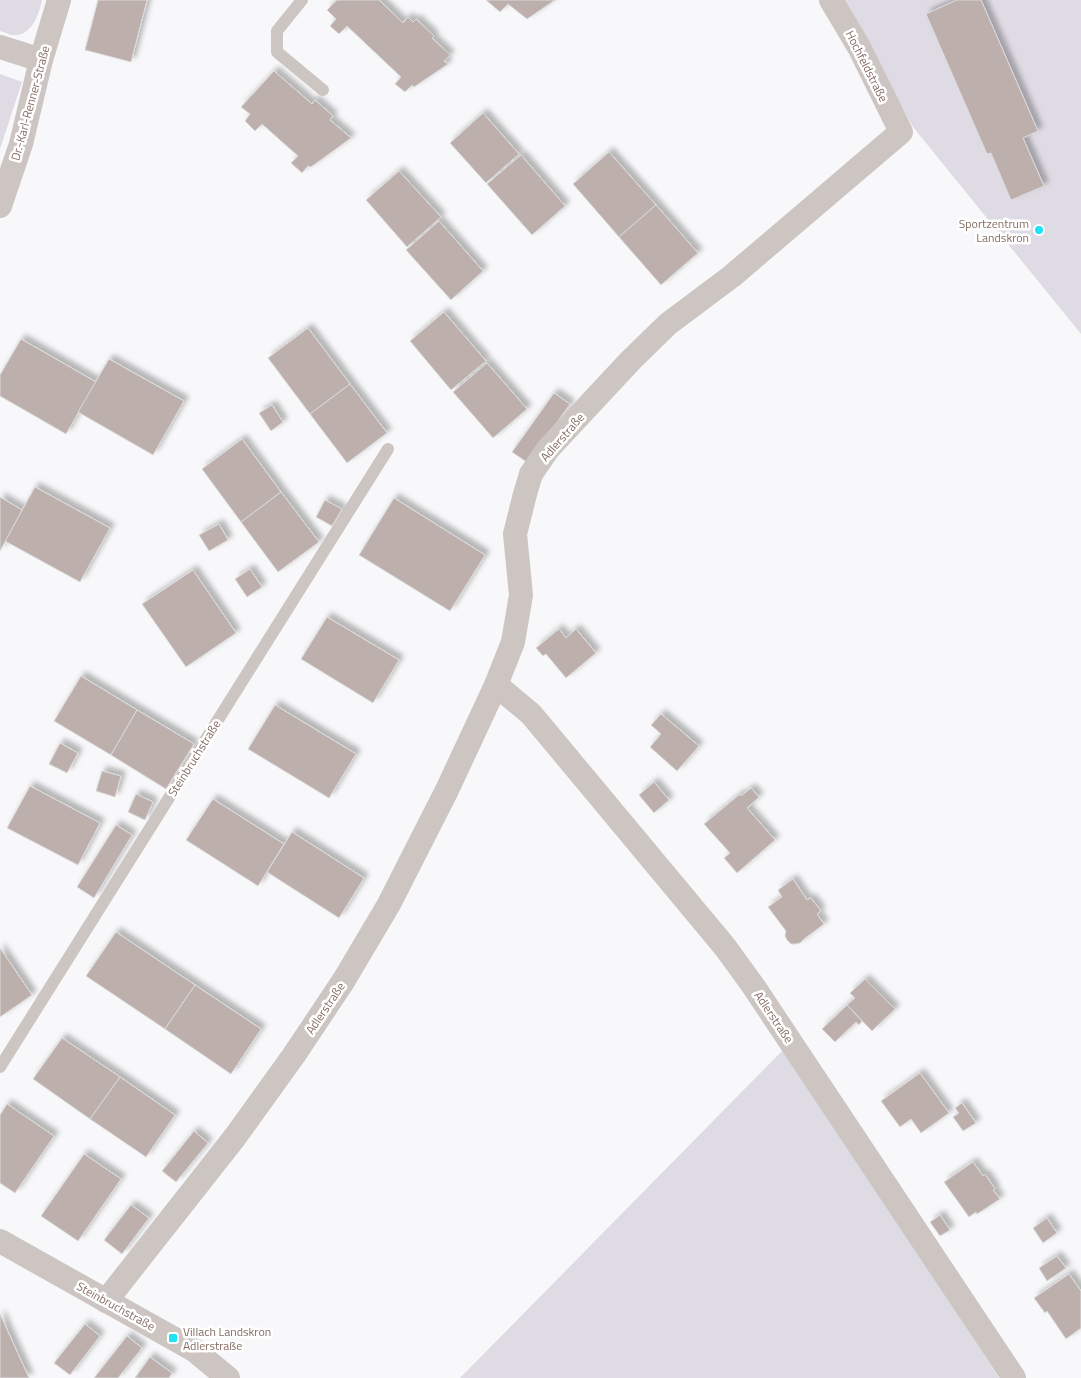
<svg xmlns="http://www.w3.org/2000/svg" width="1081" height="1378" font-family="'Titillium Web',sans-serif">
  <defs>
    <filter id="shadow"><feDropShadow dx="4.5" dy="-4.5" stdDeviation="2.5" flood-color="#0004"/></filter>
  </defs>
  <rect width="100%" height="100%" fill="#f8f8fa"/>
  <g fill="#dfdbe5">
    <path d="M0,0H42C39,15 31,38 11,35C8,34 4,32 0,31Z"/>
    <polygon points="839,0 1081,0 1081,334 913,127"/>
    <polygon points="0,74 22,82 0,149"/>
    <polygon points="784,1049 999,1378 460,1378"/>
  </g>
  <g fill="#bdafab" stroke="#dadadc" filter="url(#shadow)">
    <polygon points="98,0 147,0 131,62 85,50"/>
    <polygon points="337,0 379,0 403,23 408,17 413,22 416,19 434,36 432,38 450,55 444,61 448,64 414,87 412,85 405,92 395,84 401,77 347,26 339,34 330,26 336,19 327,10"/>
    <polygon points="486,0 555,0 527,19 508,4 500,12"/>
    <polygon points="957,0 981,0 1038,131 1023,138 1044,186 1011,200 991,153 987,154 926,14"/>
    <polygon points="274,71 312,104 315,100 333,116 330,120 351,138 311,167 308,166 302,173 291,163 298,156 262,124 255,131 245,121 250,114 241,107"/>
    <polygon points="483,113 519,154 486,183 450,143"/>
    <polygon points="609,152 656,205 619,237 573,184"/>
    <polygon points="521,155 565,206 532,235 487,184"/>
    <polygon points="399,171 441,217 407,247 366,200"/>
    <polygon points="656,205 698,253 661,285 619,237"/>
    <polygon points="439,221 483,271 451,300 406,250"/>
    <polygon points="444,312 486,361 451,390 410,341"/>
    <polygon points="308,328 350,384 310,414 268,358"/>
    <polygon points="21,339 96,382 66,434 0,396 0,375"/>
    <polygon points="109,359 184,401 153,455 78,412"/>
    <polygon points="487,363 527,409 493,438 453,392"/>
    <polygon points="350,384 387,433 347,463 310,414"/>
    <polygon points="554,393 570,404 528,463 512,452"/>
    <polygon points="272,405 283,422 271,431 259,413"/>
    <polygon points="242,439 281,492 241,522 202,469"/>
    <polygon points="35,487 110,528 80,582 5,541"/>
    <polygon points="281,492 319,542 278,572 241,522"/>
    <polygon points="0,497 22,510 0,551"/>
    <polygon points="394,498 485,555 450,611 359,555"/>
    <polygon points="325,500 342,509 332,526 316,517"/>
    <polygon points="219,524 228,540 209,551 199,535"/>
    <polygon points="250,569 262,587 247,597 235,579"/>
    <polygon points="193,570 236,633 186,667 142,604"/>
    <polygon points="327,617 399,660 373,703 301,659"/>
    <polygon points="559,629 566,638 576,629 596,653 566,678 546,654 543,656 536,648"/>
    <polygon points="81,676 137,710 111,755 54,721"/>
    <polygon points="275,705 356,754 329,798 248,749"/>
    <polygon points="137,710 194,744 166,789 111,755"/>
    <polygon points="661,714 699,746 677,771 650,747 661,734 651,725"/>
    <polygon points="60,743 78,753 67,773 49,764"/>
    <polygon points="102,771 121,776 115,797 96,791"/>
    <polygon points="654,782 669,800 654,813 639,795"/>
    <polygon points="30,786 100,823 78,865 7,828"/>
    <polygon points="751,788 759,797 747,808 775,840 737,873 724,858 730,853 704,824 740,794 741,796"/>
    <polygon points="136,794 153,802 145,820 128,812"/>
    <polygon points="213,799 284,844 258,886 186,840"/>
    <polygon points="116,825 132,835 94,898 77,887"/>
    <polygon points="292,832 364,878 339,918 267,872"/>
    <polygon points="793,879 807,900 811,898 821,911 817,914 824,924 804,939 800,943 795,944 791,944 787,940 785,936 786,931 768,907 782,897 778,890"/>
    <polygon points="116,932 195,985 165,1029 86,976"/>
    <polygon points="0,948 32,995 0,1017"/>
    <polygon points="865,979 895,1009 872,1031 847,1005 855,998 850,993"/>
    <polygon points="195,985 261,1029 231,1074 165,1029"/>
    <polygon points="847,1005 862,1021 859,1025 856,1022 835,1042 822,1029"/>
    <polygon points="62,1038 120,1077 90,1119 33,1079"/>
    <polygon points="920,1073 949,1113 921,1133 911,1119 900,1127 881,1101"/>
    <polygon points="120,1077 175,1115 146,1157 90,1119"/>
    <polygon points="962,1103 976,1123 963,1131 953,1117 959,1113 955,1108"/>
    <polygon points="7,1104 54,1136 15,1193 0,1183 0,1115"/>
    <polygon points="194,1131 208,1143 176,1182 162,1171"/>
    <polygon points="84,1154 121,1179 78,1241 41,1216"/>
    <polygon points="973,1162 983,1176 985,1174 995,1189 993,1190 1000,1199 977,1214 976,1212 969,1217 944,1182"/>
    <polygon points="131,1205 149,1218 122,1254 104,1240"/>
    <polygon points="940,1215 950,1230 940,1236 930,1222"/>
    <polygon points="1047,1218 1057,1233 1043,1243 1033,1228"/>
    <polygon points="1057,1256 1066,1268 1047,1281 1039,1268"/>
    <polygon points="1069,1274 1081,1291 1081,1328 1066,1339 1047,1311 1045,1313 1034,1298"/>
    <polygon points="0,1314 29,1378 0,1378"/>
    <polygon points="85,1324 100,1336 70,1375 54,1363"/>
    <polygon points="127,1336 142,1348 118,1378 94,1378"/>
    <polygon points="150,1357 172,1373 169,1378 135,1378"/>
  </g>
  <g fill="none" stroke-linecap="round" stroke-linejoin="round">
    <g stroke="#ccc5c2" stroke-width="12">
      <polyline points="302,0 277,31 277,52 323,90"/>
      <polyline points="0,1067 388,449"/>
    </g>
    <g stroke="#ccc5c2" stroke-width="24">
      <polyline points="0,47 41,60"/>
      <polyline points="0,206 21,144 41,60 59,0"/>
      <polyline points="496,685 531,714 725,947 754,987 1014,1378"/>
      <polyline points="0,1241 194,1350 228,1378"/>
      <polyline points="106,1301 235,1137 294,1055 344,980 389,904 447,790 496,685 513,642 521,595 515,534 525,494 531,474 548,449 631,360 668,324 732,276 901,132 859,47 831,0"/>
    </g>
  </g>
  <g fill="#1ce3f6" stroke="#fff" stroke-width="2">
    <circle cx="1039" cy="230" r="5"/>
    <rect x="168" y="1333" width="10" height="10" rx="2.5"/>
  </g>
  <g text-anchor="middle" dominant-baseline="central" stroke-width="5" stroke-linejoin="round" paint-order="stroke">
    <g font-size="12" fill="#866c62" stroke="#fff">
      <text transform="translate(867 66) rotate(63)">Hochfeldstraße</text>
      <text transform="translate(30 103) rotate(-75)">Dr.-Karl-Renner-Straße</text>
      <text transform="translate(562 437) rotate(-49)">Adlerstraße</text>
      <text transform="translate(194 758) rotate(-58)">Steinbruchstraße</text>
      <text transform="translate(325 1008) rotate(-56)">Adlerstraße</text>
      <text transform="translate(774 1017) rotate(56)">Adlerstraße</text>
      <text transform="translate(116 1306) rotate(29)">Steinbruchstraße</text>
    </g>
    <g font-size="12" fill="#866c62" stroke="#fff" text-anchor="end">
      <text x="1029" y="223">Sportzentrum<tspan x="1029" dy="14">Landskron</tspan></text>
      <text x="183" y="1331" text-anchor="start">Villach Landskron<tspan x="183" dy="14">Adlerstraße</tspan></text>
    </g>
  </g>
</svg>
